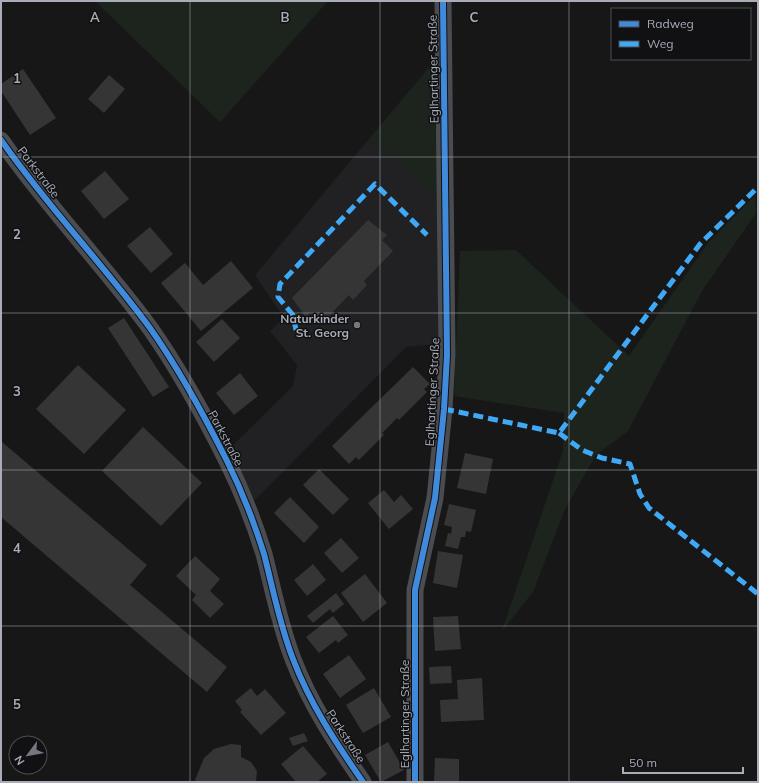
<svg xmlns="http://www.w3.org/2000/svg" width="759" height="783" font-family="Mulish,sans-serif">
  <rect width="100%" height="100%" fill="#171717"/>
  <polygon fill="#212123" points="369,139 439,201 438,344 406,347 254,501 229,449 293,386 297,365 270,331 284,318 255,275"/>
  <g fill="#1d241e">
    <polygon points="95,1 328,1 220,122"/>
    <polygon points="432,64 439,201 369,139"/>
    <polygon points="755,195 756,213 702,291 628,431 596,455 565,509 533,592 502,631 563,451 564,413 454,396 460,251 516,250 629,356 708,243"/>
  </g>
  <g fill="#353536">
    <polygon points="23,69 56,118 30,135 1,91 1,84"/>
    <polygon points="109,75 125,89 104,113 88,99"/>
    <polygon points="105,171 129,199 104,219 81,191"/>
    <polygon points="368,220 387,235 382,240 393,251 364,281 367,285 353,300 349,295 322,323 311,312 306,317 292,298"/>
    <polygon points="150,227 173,254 151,273 127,246"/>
    <polygon points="231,261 253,288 201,331 161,283 185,263 203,285"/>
    <polygon points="124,318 169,387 153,397 108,328"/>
    <polygon points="222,319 240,338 214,362 196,342"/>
    <polygon points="78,365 126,410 84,454 36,409"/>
    <polygon points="413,367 430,384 424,389 427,392 399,420 397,418 382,433 384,435 359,460 356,457 349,464 332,446"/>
    <polygon points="240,373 258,396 234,415 216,393"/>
    <polygon points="143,427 202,483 161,526 102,471"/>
    <polygon points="2,442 147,565 130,585 227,667 207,692 1,517"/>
    <polygon points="465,453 493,459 486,494 457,488"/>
    <polygon points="319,469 349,499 333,515 303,485"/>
    <polygon points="384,490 394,502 401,495 413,509 389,529 368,503"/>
    <polygon points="290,497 319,527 304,543 274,513"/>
    <polygon points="449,504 476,510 471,532 466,531 465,537 461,537 458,549 445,546 448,533 451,534 452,527 444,525"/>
    <polygon points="341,538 359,558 342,573 324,553"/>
    <polygon points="438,551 463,555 457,588 433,583"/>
    <polygon points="195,556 220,579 210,591 224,604 210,618 192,600 196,595 176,576"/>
    <polygon points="313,564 326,580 307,596 294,580"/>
    <polygon points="365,574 387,603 363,622 341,593"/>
    <polygon points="336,593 344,604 333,613 330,609 313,623 307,616"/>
    <polygon points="333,616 348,635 338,643 336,640 319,653 306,637"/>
    <polygon points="458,616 461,649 435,651 433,617"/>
    <polygon points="349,655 366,679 340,698 323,674"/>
    <polygon points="451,666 452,683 430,684 429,667"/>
    <polygon points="482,678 484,720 441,722 440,700 458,699 457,680"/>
    <polygon points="251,688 257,696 265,689 286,713 261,735 240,712 242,710 235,701"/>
    <polygon points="374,688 391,717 363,733 346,705"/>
    <polygon points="304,733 308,741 293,746 289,738"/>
    <polygon points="388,742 404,770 381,782 365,755"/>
    <polygon points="231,744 241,745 241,757 251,762 257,771 256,782 197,782 195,780 204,758 214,749"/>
    <polygon points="303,746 327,774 317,782 296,782 281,764"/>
    <polygon points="435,758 459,759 459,782 434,782"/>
  </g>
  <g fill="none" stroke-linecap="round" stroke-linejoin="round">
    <g stroke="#4b4c50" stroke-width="17">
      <path d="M1,140C47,206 103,264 150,328C179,369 204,415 227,461C242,491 254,522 264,554C273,589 280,626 293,659C310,704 336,743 363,782"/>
      <polyline points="415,782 415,590 435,498 444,409 447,355 443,1"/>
    </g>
    <g stroke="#3fa9f5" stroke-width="5" stroke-dasharray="10 5" stroke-linecap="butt">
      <polyline points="296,330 293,315 278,297 280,284 375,184 427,235"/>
      <polyline points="444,409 559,433 700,244 758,187"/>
      <polyline points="559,433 582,450 602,458 630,464 640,494 649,508 758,594"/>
    </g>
    <defs>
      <g id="cycleway">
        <path d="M1,140C47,206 103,264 150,328C179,369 204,415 227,461C242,491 254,522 264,554C273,589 280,626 293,659C310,704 336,743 363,782"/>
        <polyline points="415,782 415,590 435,498 444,409 447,355 443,1"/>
      </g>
    </defs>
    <use href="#cycleway" stroke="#111113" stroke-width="8"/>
    <use href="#cycleway" stroke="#408adc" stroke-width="6"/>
  </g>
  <path fill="none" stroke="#a8adb8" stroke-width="1" stroke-opacity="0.55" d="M190,1V782M380,1V782M569,1V782M1,157H758M1,313H758M1,470H758M1,626H758"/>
  <circle fill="#757880" stroke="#111113" stroke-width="1.5" cx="357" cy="325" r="4"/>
  <g text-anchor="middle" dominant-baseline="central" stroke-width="3" stroke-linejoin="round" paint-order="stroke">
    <g font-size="12" fill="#a8adb8" stroke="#111113">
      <text transform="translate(433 69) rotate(-91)">Eglhartinger Straße</text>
      <text transform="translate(39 172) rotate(53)">Parkstraße</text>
      <text transform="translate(432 392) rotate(-87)">Eglhartinger Straße</text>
      <text transform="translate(226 438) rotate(62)">Parkstraße</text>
      <text transform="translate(404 714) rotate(-90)">Eglhartinger Straße</text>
      <text transform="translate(346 736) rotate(57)">Parkstraße</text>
    </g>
    <g font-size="12" font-weight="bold" fill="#a8adb8" stroke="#111113" text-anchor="end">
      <text x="349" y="318">Naturkinder<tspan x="349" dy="14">St. Georg</tspan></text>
    </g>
  </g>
  <g font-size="13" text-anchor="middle" font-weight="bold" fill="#a8adb8" stroke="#111113" stroke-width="3" stroke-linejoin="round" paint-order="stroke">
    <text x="95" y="22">A</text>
    <text x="285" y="22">B</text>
    <text x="474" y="22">C</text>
    <text x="17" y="83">1</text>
    <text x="17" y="239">2</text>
    <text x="17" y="396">3</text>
    <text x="17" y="553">4</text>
    <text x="17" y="709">5</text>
  </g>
  <rect width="759" height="783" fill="none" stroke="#a8adb8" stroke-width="4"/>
  <rect x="611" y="8" width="140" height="52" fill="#111113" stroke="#4d4f55"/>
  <rect x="619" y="21" width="20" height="6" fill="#408adc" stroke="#4d4f55"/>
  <text x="647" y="28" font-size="12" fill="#a8adb8">Radweg</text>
  <rect x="619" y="41" width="20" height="6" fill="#3fa9f5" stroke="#4d4f55"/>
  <text x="647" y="48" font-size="12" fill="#a8adb8">Weg</text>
  <g transform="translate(28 755) rotate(238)"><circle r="19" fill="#111113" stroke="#4d4f55"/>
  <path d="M0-3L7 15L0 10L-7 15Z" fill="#757880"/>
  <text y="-6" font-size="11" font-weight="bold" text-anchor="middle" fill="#a8adb8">N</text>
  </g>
  <path d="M623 767v6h120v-6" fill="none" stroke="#a8adb8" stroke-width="2"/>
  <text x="629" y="767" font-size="12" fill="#a8adb8" stroke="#111113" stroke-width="3" paint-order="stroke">50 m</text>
</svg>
